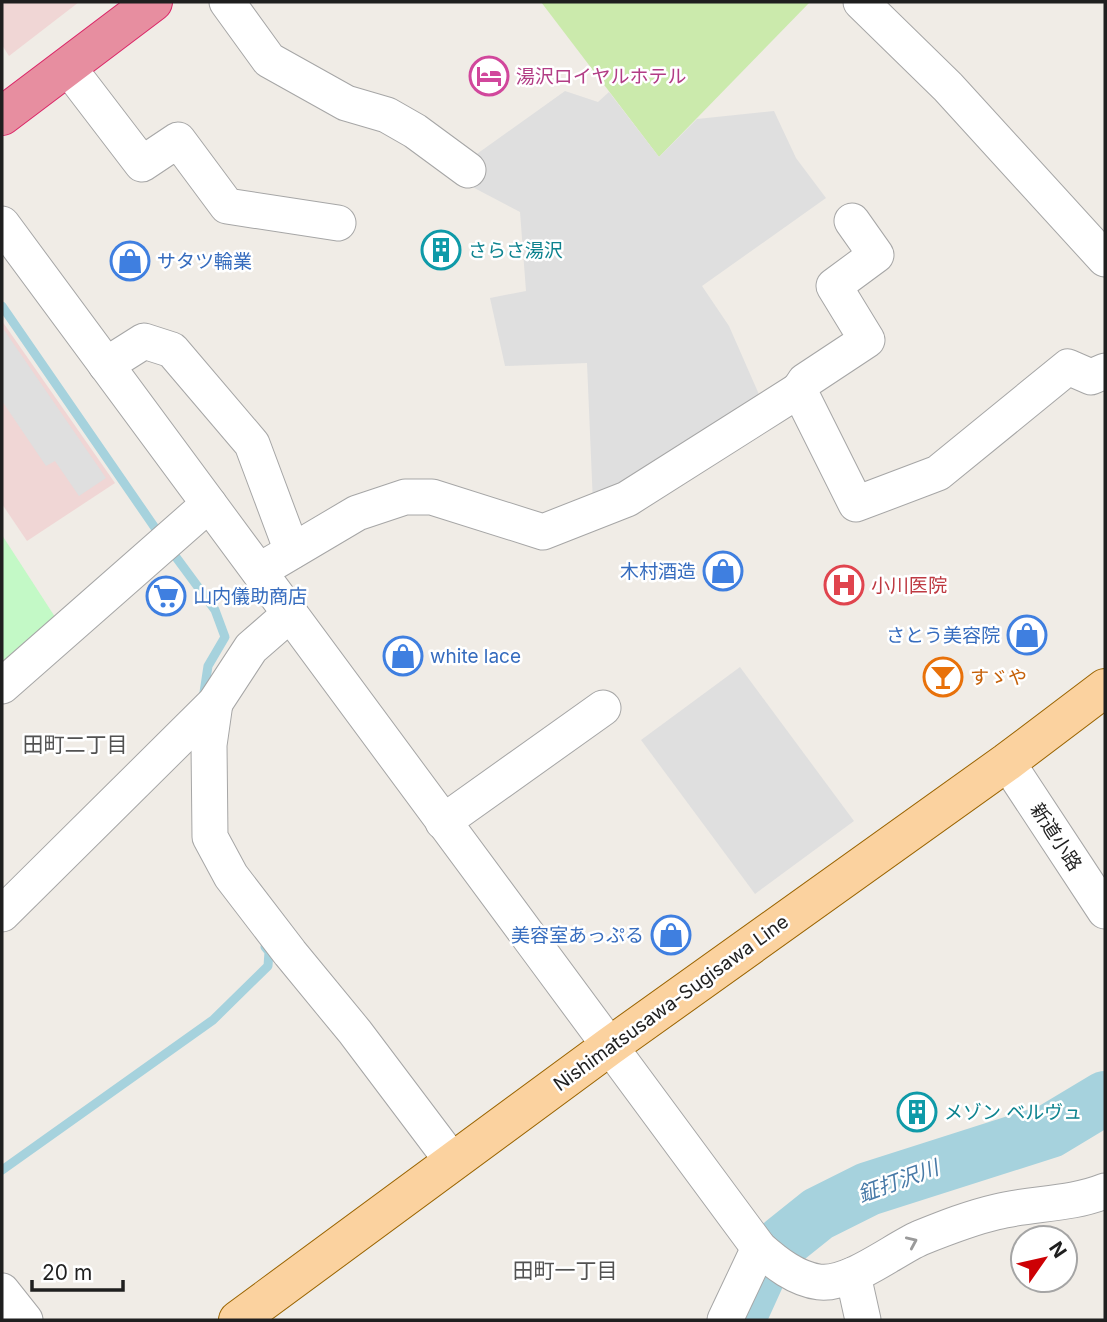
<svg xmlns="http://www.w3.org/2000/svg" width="1107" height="1322" font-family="Inter,'Noto Sans JP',sans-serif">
  <rect width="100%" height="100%" fill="#f0ece6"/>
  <g fill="#f0d6d5">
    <polygon points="2,2 79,2 9,56 2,45"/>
    <polygon points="2,321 115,483 27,541 2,504"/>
  </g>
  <polygon fill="#cbeaac" points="541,2 810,2 659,157"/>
  <polygon fill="#c3f9c6" points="2,535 57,620 2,672"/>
  <g fill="#dfdfdf">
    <polygon points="565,91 598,102 609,92 659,157 697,119 774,111 796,158 826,198 702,286 729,326 761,399 593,504 587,363 505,366 490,298 526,291 520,212 461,181 474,156"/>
    <polygon points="2,327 106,478 79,496 55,461 46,466 2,401"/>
    <polygon points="740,667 854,821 755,894 641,740"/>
  </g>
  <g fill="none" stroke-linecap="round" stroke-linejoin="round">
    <g stroke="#a6d2dd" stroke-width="9">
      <polyline points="2,306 162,538"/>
      <polyline points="170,549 215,610 225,637 208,666 203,699"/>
      <polyline points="2,1170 213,1020 268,966 269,952 265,947"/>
    </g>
    <polyline stroke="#a6d2dd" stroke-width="54" points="744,1307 759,1274 783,1242 818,1214 868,1189 1050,1131 1105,1098"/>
    <defs>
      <g id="minor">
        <polyline points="227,2 269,60 346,103 387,115 415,131 468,170"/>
        <polyline points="861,2 948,87 1105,259"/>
        <polyline points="67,66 142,164 178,140 227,206 338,223"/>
        <path d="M2,224L759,1248C776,1263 796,1279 819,1282C849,1286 893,1250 920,1238C945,1228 970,1218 996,1212C1032,1203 1070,1205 1105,1191"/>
        <polyline points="106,365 144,341 172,350 252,444 292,551"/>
        <polyline points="799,390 805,381 867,340 834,286 876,255 852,221"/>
        <polyline points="259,571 357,513 405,497 432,497 543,532 627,499 799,390 856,504 938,473 1068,367 1091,377 1105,371"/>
        <polyline points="2,686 209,504"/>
        <polyline points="215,703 209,745 210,837 231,876 290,953 355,1032 453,1162"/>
        <polyline points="1007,762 1105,911"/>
        <polyline points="443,822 603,708"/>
        <polyline points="2,914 215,703 251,648 290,614"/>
        <polyline points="853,1275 863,1320"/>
        <polyline points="2,1291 25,1320"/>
        <polyline points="725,1320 759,1248"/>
      </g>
      <polyline id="major" points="238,1320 610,1046 1007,762 1105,688"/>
      <polyline id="highway" points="2,116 153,2"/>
    </defs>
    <use href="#minor" stroke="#a6a6a6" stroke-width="37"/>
    <use href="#major" stroke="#9a6401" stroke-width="40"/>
    <use href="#highway" stroke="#da2667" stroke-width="40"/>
    <use href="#minor" stroke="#fff" stroke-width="35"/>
    <use href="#major" stroke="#fbd29f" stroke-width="38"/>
    <use href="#highway" stroke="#e78ea0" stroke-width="38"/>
  </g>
  <defs><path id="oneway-chevron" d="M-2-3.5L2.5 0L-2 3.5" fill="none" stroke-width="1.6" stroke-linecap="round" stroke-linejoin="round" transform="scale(1.75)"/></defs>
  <use stroke="#9a9a9a" href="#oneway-chevron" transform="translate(912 1242) rotate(-24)"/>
  <defs>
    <symbol id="hotel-ring" viewBox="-11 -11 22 22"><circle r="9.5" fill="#fff" stroke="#d1479c" stroke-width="1.5"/><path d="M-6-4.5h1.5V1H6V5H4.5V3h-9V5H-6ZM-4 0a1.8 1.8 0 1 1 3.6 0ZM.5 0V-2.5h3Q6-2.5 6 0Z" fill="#d1479c"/></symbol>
    <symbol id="building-ring" viewBox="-11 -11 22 22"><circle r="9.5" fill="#fff" stroke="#0f9aa8" stroke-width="1.5"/><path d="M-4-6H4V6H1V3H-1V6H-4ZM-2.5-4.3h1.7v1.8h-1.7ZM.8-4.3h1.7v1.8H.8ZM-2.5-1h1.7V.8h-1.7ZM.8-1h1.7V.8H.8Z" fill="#0f9aa8"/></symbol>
    <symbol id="shop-ring" viewBox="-11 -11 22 22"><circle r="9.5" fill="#fff" stroke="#3f7fe0" stroke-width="1.5"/><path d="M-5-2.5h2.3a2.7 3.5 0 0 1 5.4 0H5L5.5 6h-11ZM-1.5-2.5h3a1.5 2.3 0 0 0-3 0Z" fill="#3f7fe0"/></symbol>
    <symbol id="hospital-ring" viewBox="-11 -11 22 22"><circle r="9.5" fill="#fff" stroke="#e0444e" stroke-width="1.5"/><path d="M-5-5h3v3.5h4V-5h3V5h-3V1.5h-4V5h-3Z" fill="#e0444e"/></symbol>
    <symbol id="supermarket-ring" viewBox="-11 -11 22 22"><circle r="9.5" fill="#fff" stroke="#3f7fe0" stroke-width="1.5"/><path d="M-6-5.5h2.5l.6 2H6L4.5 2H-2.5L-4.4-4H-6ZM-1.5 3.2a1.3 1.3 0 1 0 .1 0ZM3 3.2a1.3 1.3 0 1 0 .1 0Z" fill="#3f7fe0"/></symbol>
    <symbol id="bar-ring" viewBox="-11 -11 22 22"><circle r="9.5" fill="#fff" stroke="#e8710a" stroke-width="1.5"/><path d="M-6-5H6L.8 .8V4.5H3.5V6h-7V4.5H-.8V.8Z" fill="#e8710a"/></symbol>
  </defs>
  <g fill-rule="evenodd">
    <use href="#hotel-ring" x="467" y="54" width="44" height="44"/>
    <use href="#building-ring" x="419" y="228" width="44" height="44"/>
    <use href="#shop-ring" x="108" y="239" width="44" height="44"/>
    <use href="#shop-ring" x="701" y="549" width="44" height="44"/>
    <use href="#hospital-ring" x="822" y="563" width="44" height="44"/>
    <use href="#supermarket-ring" x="144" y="574" width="44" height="44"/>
    <use href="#shop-ring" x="1005" y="613" width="44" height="44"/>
    <use href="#shop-ring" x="381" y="634" width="44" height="44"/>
    <use href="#bar-ring" x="921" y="655" width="44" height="44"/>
    <use href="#shop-ring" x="649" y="913" width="44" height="44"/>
    <use href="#building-ring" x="895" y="1090" width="44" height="44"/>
  </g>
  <g text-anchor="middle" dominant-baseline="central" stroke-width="5" stroke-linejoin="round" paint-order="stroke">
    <g font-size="19" fill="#b23c85" stroke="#fff" text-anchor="start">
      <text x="516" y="76">湯沢ロイヤルホテル</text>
    </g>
    <g font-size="19" fill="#0d838f" stroke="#fff" text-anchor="start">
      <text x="468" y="250">さらさ湯沢</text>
      <text x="944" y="1112">メゾン ベルヴュ</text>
    </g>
    <g font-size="19" fill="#366cbe" stroke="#fff" text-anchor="start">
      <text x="157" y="261">サタツ輪業</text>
      <text x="696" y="571" text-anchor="end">木村酒造</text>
      <text x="193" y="596">山内儀助商店</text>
      <text x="1000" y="635" text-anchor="end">さとう美容院</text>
      <text x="430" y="656">white lace</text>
      <text x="644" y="935" text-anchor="end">美容室あっぷる</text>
    </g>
    <g font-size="19" fill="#be3a42" stroke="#fff" text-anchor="start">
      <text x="871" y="585">小川医院</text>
    </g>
    <g font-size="19" fill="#c56008" stroke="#fff" text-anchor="start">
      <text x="970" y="677">すゞや</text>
    </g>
    <g font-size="19" fill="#1f1f1f" stroke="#fff">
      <text transform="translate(1056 837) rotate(57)">新道小路</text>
      <text transform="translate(671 1003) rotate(-36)">Nishimatsusawa-Sugisawa Line</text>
    </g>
    <g font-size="21" fill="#525252" stroke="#fff">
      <text x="75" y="744">田町二丁目</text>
      <text x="565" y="1270">田町一丁目</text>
    </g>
    <g font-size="21" font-style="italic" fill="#487aa7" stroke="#fff">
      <text transform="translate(898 1181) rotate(-20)">鉦打沢川</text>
    </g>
  </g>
  <rect width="1107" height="1322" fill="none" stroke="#1f1f1f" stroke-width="7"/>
  <g transform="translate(1044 1259) rotate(56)"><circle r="33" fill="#ffffff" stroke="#a5a5a5" stroke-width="2"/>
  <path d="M0-5L12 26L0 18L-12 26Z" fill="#cd0105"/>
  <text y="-10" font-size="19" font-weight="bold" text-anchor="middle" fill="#1f1f1f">N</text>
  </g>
  <path d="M32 1280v10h91v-10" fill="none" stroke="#1f1f1f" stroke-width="3.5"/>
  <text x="42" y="1280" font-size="21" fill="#1f1f1f" stroke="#ffffff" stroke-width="5" paint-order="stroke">20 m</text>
</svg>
